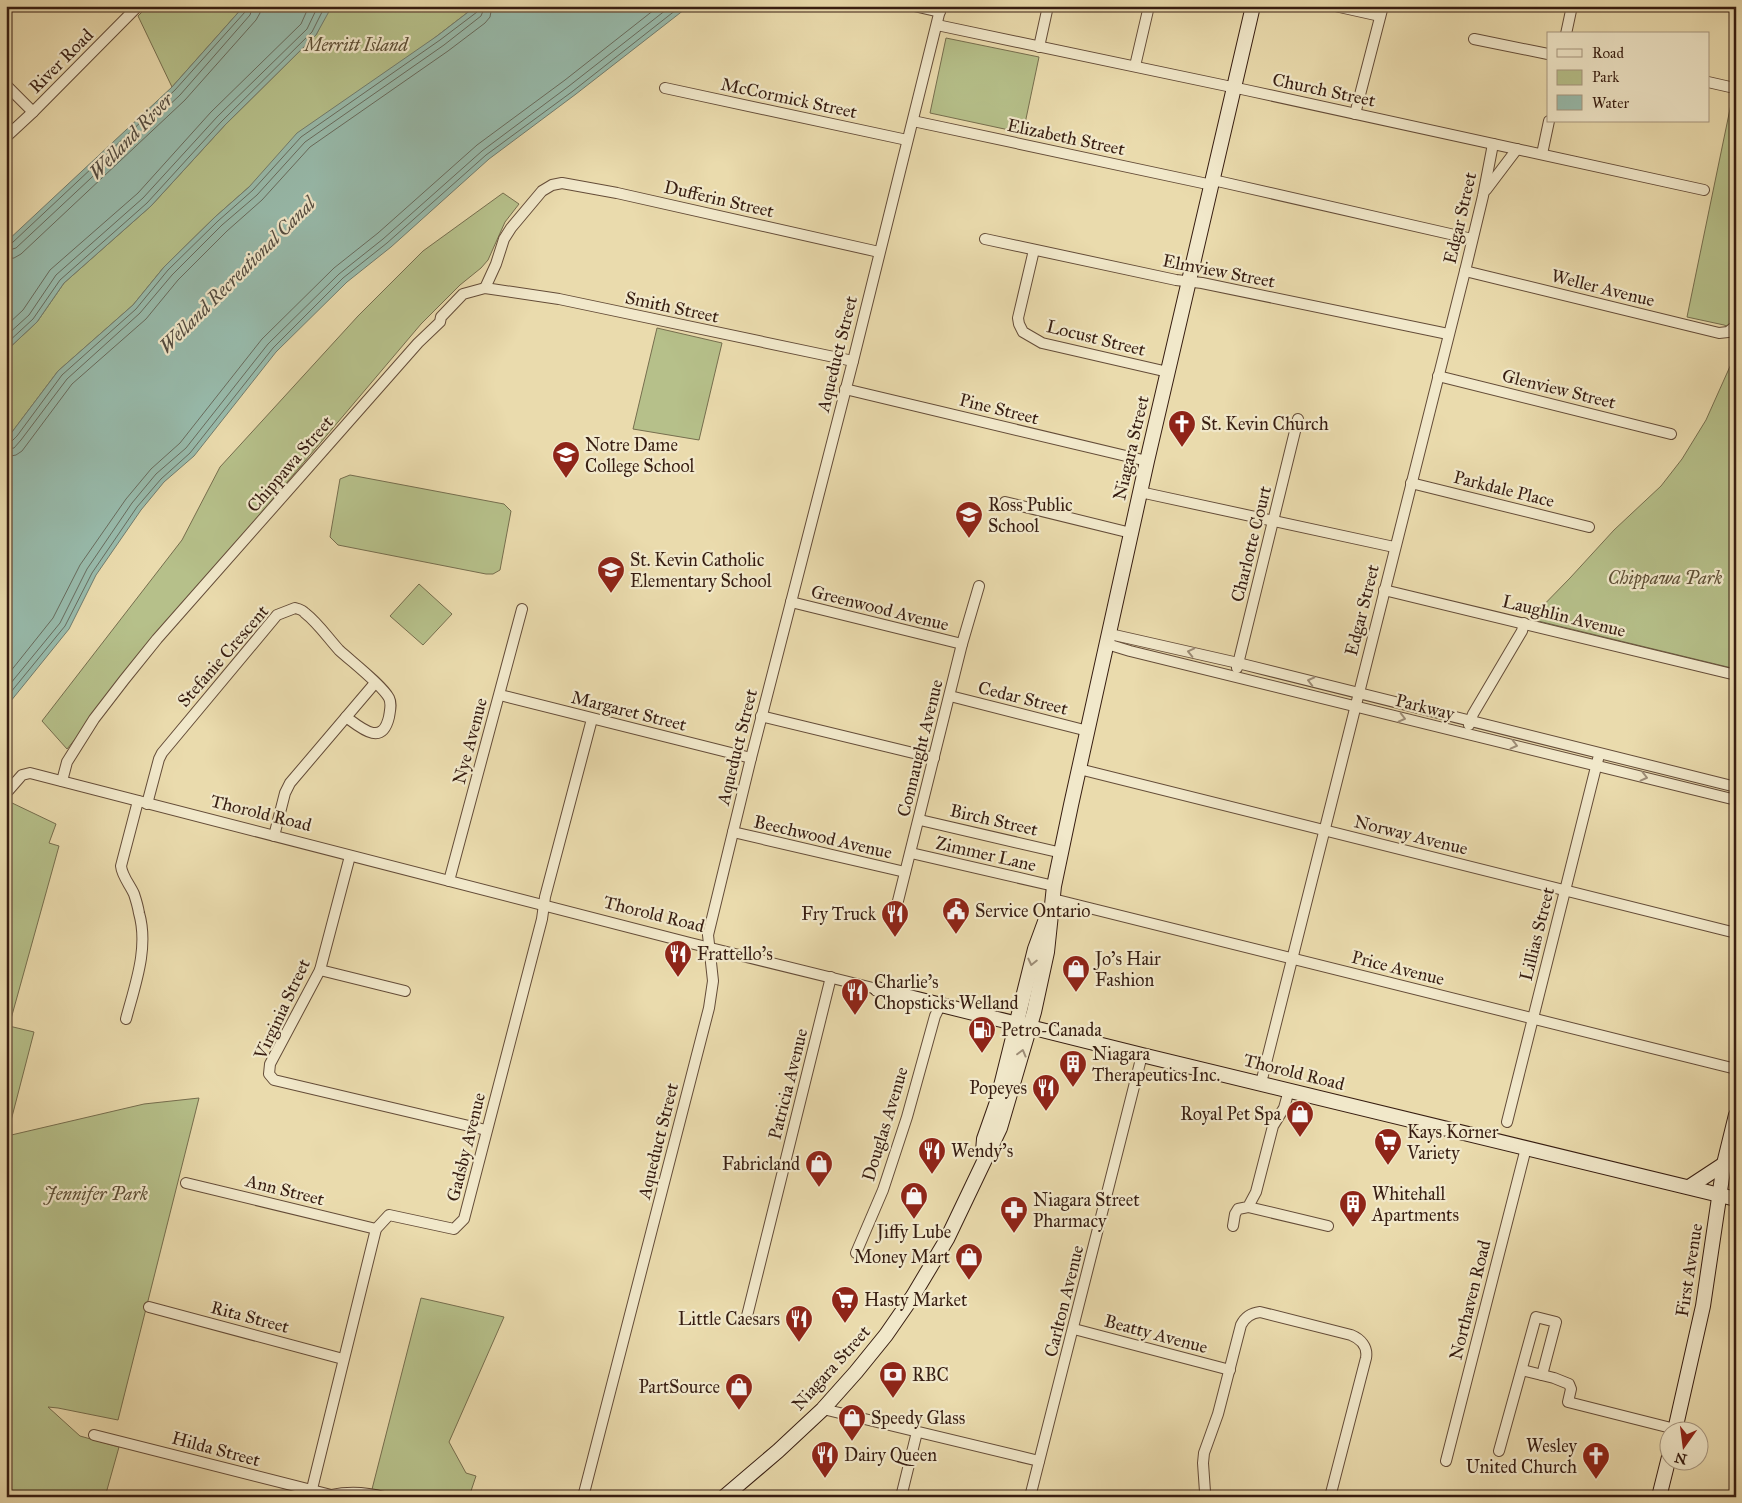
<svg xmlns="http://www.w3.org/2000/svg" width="1742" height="1503" font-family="'IM FELL Great Primer',serif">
  <rect width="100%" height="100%" fill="#eadbad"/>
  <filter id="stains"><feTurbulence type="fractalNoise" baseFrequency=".004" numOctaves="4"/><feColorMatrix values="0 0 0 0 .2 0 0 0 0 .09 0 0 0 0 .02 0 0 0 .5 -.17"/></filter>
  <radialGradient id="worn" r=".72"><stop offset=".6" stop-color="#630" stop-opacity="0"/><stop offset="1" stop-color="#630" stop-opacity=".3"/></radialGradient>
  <g fill="#b6c08a" stroke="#766e4e">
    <polygon points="148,6 244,6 172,87 138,16"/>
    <polygon points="332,6 476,6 437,36 249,187 215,217 164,267 133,305 58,371 6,440 6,351 37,322 64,283 151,206 225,125 316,35 329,8"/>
    <polygon points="946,38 1039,57 1023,133 930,113"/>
    <polygon points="1736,80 1736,330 1724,325 1687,317"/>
    <polygon points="503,193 519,204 505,222 488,260 481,268 460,285 421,324 266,507 67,749 42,721 182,540 220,467 358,316 423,251"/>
    <polygon points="657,328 722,343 699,440 633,429"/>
    <polygon points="1736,353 1736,669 1530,619 1570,578 1614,530 1661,486 1682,459 1706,420"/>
    <polygon points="350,475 504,504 511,511 500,570 493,574 486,574 338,545 330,537 340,479"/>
    <polygon points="419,584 452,614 423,645 390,616"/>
    <polygon points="10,802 56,824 49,843 59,846 9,1026 34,1032 7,1136 144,1104 199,1098 118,1420 58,1408 48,1407 80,1436 119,1447 105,1497 6,1497 6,808"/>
    <polygon points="421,1298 504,1317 449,1442 466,1473 476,1476 469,1497 370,1497"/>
  </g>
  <g fill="#98bbac" stroke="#717c6e">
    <polygon points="244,6 332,6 316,35 225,125 151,206 64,283 37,322 6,351 6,242 172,87"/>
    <polygon points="476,6 689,6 576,94 489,159 391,247 347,282 276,352 194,456 164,482 141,510 96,575 69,629 6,707 6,440 58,371 133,305 164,267 215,217 249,187 297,133 437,36"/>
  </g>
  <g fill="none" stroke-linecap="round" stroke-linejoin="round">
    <g stroke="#686c5e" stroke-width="1">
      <polyline points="6,245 12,243 175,90 245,12 247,6"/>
      <polyline points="6,251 16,248 180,95 250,15 253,6"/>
      <polyline points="6,259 14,258 21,254 185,100 256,20 260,13 261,6"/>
      <polyline points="6,326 23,310 50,270 138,193 211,112 301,24 309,6"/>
      <polyline points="6,336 29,315 56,275 143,198 217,117 307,29 318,6"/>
      <polyline points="6,344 33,319 60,280 147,203 221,122 312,32 325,6"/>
      <polyline points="6,443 11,442 17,436 62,375 136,309 168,270 218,221 253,190 301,137 440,40 477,12 479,6"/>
      <polyline points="6,449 14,448 21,440 67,379 140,313 172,275 222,225 257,195 305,142 444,45 481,16 485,6"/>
      <polyline points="6,457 16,455 22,451 72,384 146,319 178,280 227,231 262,200 310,147 448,51 485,23 490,17 492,6"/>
      <polyline points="6,677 53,618 80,565 126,499 151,469 180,443 262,339 334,268 378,233 477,145 565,80 659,6"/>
      <polyline points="6,689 60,623 87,569 132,503 156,474 186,448 268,344 339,274 383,239 482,151 569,86 671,6"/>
      <polyline points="6,698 65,626 92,573 137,507 161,479 190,453 273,348 343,278 387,243 486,155 573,91 681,6"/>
    </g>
    <defs>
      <g id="street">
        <polyline points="914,6 940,12"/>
        <polyline points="1335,6 1380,16"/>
        <polyline points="937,25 1246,90 1704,190"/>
        <polyline points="1566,34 1572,6"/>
        <polyline points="1474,39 1548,54"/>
        <polyline points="1039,47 1048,6"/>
        <polyline points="1135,66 1149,6"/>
        <polyline points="1708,82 1730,87"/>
        <polyline points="6,85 33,112"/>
        <polyline points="665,88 907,140"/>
        <polyline points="1355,114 1383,6"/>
        <polyline points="913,121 1212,185"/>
        <polyline points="6,137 33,112 138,6"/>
        <polyline points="1542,154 1549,121"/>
        <polyline points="1213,180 1472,239"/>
        <polyline points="1486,190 1517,149"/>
        <polyline points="985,239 1176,280 1202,283 1448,334"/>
        <polyline points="1034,250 1018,318 1019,324 1023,332 1042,343 1168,372"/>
        <polyline points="1465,271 1719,333 1728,332 1733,328"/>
        <polyline points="485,288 496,264 504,239 511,228 542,191 552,185 562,183 617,193 879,252"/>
        <polyline points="1438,376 1671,434"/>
        <polyline points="845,389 1147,461"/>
        <polyline points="1411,483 1589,527"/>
        <polyline points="1140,492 1394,547"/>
        <polyline points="1005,502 1131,533"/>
        <polyline points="1384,590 1736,675"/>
        <polyline points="791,602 962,644"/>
        <polyline points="1110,634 1238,663 1736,787"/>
        <polyline points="1107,644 1130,651 1736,800"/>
        <polyline points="1237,668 1298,419"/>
        <polyline points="500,695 751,758"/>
        <polyline points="950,696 1088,731"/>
        <polyline points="761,716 934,758"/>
        <polyline points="1469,725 1473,714 1522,631 1524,623"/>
        <polyline points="1079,769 1736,933"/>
        <polyline points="62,781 67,762 94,719 124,680 157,639 344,427 418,343 440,322 441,317 463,294 485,288 559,299 853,361"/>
        <polyline points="8,791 22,775 30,773 690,943 877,989"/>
        <path d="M147,804L159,759L162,753L277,615L295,608C299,609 303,610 305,613C318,623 328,638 339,650C352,662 382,685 389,698C392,704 390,710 389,717C382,747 361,728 346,717"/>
        <polyline points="920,820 1062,853"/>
        <polyline points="733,832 905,872"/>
        <polyline points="274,836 285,793 290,783 375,683"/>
        <polyline points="911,853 1054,886"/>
        <polyline points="350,856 320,970 270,1064 269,1074 274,1080 486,1130"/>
        <polyline points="449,881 522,609"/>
        <polyline points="1053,899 1736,1069"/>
        <polyline points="894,917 962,644 979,586"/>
        <polyline points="320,970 405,991"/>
        <path d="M126,1019C135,985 149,948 139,913C138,907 136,900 134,894C130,885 122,876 121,866L138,801"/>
        <polyline points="1261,1083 1465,271 1483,196 1493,144"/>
        <polyline points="1507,1122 1598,759"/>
        <polyline points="186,1183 376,1229"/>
        <polyline points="1248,1207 1328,1226"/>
        <polyline points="1233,1226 1235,1214 1238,1209 1248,1207 1256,1192 1273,1126 1284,1108 1289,1090"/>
        <polyline points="856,1253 883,1190 907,1117 935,1016 941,1004"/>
        <polyline points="149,1307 343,1359"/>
        <polyline points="747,1316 831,977"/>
        <polyline points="1074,1329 1230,1370"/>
        <polyline points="1522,1370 1554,1378 1569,1384 1571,1389 1568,1402 1675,1429"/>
        <polyline points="823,1409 1039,1461"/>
        <polyline points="94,1435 339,1497"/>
        <polyline points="1499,1451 1536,1317 1556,1322 1542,1375"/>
        <polyline points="1446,1461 1526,1148"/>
        <path d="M1205,1492L1203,1463L1204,1453L1218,1414L1241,1325C1245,1317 1251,1313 1260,1312L1351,1335C1361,1339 1368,1347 1366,1358L1330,1497"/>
        <path d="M331,1495C350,1491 366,1492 384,1497"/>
        <polyline points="310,1497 376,1229 389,1215 454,1229 464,1219 542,919 545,897 592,719"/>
        <polyline points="583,1497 709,1008 713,981 708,935 751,758 853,361 941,6"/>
        <polyline points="901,1497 917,1432"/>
        <polyline points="1030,1497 1142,1055"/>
      </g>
      <g id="secondary">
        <polyline points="877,989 1142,1055 1736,1199"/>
        <polyline points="983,1151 984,1139 997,1102 1035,949 1046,919"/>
        <polyline points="1689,1187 1724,1164"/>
        <polyline points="1675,1430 1703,1306 1724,1164 1736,1115"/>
        <polyline points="724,1497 778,1451 823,1409 856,1372 886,1335 913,1296 947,1239 1000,1128 1034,1012 1047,952 1054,886 1071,805 1147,461 1253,6"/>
        <polyline points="1659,1497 1670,1453"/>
      </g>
    </defs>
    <use href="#street" stroke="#644c38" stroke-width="12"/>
    <use href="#secondary" stroke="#371d11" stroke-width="16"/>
    <use href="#street" stroke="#f1e8ca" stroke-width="10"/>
    <use href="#secondary" stroke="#f1e8ca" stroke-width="14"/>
  </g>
  <defs><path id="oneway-chevron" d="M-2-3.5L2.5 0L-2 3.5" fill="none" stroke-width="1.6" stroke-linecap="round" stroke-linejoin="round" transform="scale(1.25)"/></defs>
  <g stroke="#9d8d77">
    <use href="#oneway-chevron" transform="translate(1191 652) rotate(-167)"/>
    <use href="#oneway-chevron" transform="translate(1311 681) rotate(-166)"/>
    <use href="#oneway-chevron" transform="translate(1402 718) rotate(14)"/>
    <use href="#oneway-chevron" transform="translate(1514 745) rotate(14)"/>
    <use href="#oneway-chevron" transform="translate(1644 777) rotate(14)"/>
    <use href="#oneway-chevron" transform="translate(1032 962) rotate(103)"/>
    <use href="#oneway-chevron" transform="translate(1022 1053) rotate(-75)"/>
  </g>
  <defs>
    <symbol id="church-pin" viewBox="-11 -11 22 30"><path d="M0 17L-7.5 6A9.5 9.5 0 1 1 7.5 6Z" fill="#8f2418" stroke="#f1e8ca"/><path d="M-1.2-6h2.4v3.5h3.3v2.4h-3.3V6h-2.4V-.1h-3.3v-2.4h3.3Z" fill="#fff"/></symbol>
    <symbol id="school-pin" viewBox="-11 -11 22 30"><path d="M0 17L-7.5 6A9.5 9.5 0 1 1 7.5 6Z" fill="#8f2418" stroke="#f1e8ca"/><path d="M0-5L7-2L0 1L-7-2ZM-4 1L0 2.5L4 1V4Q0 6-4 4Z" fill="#fff"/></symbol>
    <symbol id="civic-pin" viewBox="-11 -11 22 30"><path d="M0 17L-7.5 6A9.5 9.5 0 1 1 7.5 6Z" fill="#8f2418" stroke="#f1e8ca"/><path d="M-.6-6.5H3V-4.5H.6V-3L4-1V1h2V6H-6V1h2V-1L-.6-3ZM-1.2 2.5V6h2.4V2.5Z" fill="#fff"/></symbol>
    <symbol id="restaurant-pin" viewBox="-11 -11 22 30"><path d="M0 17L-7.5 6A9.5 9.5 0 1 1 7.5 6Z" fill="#8f2418" stroke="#f1e8ca"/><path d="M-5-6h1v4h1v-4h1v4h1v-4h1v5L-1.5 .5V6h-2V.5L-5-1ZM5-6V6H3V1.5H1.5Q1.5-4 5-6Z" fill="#fff"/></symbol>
    <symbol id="shop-pin" viewBox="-11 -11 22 30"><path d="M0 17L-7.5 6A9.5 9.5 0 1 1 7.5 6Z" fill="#8f2418" stroke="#f1e8ca"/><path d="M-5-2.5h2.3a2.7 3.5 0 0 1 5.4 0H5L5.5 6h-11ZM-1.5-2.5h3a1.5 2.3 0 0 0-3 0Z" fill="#fff"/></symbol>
    <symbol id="fuel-pin" viewBox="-11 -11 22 30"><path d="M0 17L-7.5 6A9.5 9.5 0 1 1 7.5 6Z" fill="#8f2418" stroke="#f1e8ca"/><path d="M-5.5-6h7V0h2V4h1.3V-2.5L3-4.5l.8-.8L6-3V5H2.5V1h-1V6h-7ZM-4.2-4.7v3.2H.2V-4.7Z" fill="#fff"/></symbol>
    <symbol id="building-pin" viewBox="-11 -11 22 30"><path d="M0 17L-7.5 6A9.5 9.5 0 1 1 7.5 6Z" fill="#8f2418" stroke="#f1e8ca"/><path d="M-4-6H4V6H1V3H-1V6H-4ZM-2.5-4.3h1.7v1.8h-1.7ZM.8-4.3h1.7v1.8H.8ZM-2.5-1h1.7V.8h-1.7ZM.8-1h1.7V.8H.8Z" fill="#fff"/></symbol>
    <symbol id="supermarket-pin" viewBox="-11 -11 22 30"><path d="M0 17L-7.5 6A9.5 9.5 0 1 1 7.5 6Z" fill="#8f2418" stroke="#f1e8ca"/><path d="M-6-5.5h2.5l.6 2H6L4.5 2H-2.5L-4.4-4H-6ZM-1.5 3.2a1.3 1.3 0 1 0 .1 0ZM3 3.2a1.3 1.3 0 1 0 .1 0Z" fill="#fff"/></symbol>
    <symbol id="pharmacy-pin" viewBox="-11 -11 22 30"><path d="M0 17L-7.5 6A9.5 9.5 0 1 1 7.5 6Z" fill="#8f2418" stroke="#f1e8ca"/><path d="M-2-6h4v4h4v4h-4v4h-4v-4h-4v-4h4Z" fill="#fff"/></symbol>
    <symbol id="bank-pin" viewBox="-11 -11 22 30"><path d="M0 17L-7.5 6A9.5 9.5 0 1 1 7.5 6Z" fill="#8f2418" stroke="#f1e8ca"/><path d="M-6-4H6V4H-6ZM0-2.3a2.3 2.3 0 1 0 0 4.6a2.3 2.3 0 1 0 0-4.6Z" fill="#fff"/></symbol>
  </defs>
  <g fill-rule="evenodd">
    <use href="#church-pin" x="1166" y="408" width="32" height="43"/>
    <use href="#school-pin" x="550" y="439" width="32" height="43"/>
    <use href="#school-pin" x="953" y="499" width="32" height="43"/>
    <use href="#school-pin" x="595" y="554" width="32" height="43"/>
    <use href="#civic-pin" x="940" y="895" width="32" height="43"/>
    <use href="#restaurant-pin" x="879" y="898" width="32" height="43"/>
    <use href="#restaurant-pin" x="662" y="938" width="32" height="43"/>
    <use href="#shop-pin" x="1060" y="953" width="32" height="43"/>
    <use href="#restaurant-pin" x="839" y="976" width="32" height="43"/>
    <use href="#fuel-pin" x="966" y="1014" width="32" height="43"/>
    <use href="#building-pin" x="1057" y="1048" width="32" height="43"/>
    <use href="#restaurant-pin" x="1030" y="1072" width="32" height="43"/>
    <use href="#shop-pin" x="1284" y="1098" width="32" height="43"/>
    <use href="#supermarket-pin" x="1372" y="1126" width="32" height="43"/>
    <use href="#restaurant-pin" x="916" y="1135" width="32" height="43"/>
    <use href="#shop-pin" x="803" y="1148" width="32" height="43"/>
    <use href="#shop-pin" x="898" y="1180" width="32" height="43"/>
    <use href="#building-pin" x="1337" y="1188" width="32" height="43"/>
    <use href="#pharmacy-pin" x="998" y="1194" width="32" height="43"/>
    <use href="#shop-pin" x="953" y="1241" width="32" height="43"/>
    <use href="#supermarket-pin" x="829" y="1284" width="32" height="43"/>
    <use href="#restaurant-pin" x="783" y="1303" width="32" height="43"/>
    <use href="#bank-pin" x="877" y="1359" width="32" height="43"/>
    <use href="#shop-pin" x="723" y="1371" width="32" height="43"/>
    <use href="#shop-pin" x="836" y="1402" width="32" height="43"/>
    <use href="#restaurant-pin" x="809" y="1439" width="32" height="43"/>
    <use href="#church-pin" x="1580" y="1440" width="32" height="43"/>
  </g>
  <g text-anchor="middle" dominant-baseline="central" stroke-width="4.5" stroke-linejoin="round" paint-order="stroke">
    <g font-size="18" font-style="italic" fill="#5d4e35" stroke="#f1e8ca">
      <text x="356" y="45">Merritt Island</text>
      <text x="1665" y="578">Chippawa Park</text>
      <text x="96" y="1194">Jennifer Park</text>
    </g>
    <g font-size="18" fill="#371d11" stroke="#f1e8ca">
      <text transform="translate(61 61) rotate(-45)">River Road</text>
      <text transform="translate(1324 90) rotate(12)">Church Street</text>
      <text transform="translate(789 98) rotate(12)">McCormick Street</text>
      <text transform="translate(1066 137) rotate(12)">Elizabeth Street</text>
      <text transform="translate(719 199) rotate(13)">Dufferin Street</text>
      <text transform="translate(1460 218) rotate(-77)">Edgar Street</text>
      <text transform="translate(1219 271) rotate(11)">Elmview Street</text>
      <text transform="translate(1603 288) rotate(14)">Weller Avenue</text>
      <text transform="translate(672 307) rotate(12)">Smith Street</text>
      <text transform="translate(1096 338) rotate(14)">Locust Street</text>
      <text transform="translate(837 354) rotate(-76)">Aqueduct Street</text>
      <text transform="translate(1559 389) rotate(14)">Glenview Street</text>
      <text transform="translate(999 409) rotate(14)">Pine Street</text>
      <text transform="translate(1131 448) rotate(-77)">Niagara Street</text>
      <text transform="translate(290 464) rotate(-49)">Chippawa Street</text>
      <text transform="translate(1504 489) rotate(14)">Parkdale Place</text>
      <text transform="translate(1251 544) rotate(-76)">Charlotte Court</text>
      <text transform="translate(880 608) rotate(14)">Greenwood Avenue</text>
      <text transform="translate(1362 610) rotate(-76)">Edgar Street</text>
      <text transform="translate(1564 616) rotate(14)">Laughlin Avenue</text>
      <text transform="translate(223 656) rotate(-49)">Stefanie Crescent</text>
      <text transform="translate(1023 698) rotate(14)">Cedar Street</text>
      <text transform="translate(1425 707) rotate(14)">Parkway</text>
      <text transform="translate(629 711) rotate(14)">Margaret Street</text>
      <text transform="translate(470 741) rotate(-75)">Nye Avenue</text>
      <text transform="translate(737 747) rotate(-76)">Aqueduct Street</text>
      <text transform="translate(920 748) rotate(-76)">Connaught Avenue</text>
      <text transform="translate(261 813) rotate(14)">Thorold Road</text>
      <text transform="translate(994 820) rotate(13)">Birch Street</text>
      <text transform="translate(1411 835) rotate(14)">Norway Avenue</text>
      <text transform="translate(823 837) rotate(13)">Beechwood Avenue</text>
      <text transform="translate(986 854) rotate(13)">Zimmer Lane</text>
      <text transform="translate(654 914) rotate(14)">Thorold Road</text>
      <text transform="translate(1537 934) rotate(-76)">Lillias Street</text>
      <text transform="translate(1398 968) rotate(14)">Price Avenue</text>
      <text transform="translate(282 1009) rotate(-65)">Virginia Street</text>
      <text transform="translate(1294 1072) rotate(14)">Thorold Road</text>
      <text transform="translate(788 1084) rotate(-76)">Patricia Avenue</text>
      <text transform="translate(885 1124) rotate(-73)">Douglas Avenue</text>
      <text transform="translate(658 1141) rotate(-76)">Aqueduct Street</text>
      <text transform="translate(466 1147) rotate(-76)">Gadsby Avenue</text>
      <text transform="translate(285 1190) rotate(14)">Ann Street</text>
      <text transform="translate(1689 1270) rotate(-81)">First Avenue</text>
      <text transform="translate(1470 1300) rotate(-76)">Northaven Road</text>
      <text transform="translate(1064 1301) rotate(-76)">Carlton Avenue</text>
      <text transform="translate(250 1317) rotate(15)">Rita Street</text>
      <text transform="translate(1156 1334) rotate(15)">Beatty Avenue</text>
      <text transform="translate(831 1368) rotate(-48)">Niagara Street</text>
      <text transform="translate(216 1449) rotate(15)">Hilda Street</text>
    </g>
    <g font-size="18" fill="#371d11" stroke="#f1e8ca" text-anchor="start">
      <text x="1201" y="424">St. Kevin Church</text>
      <text x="585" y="445">Notre Dame<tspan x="585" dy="21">College School</tspan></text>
      <text x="988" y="505">Ross Public<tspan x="988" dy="21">School</tspan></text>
      <text x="630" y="560">St. Kevin Catholic<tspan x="630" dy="21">Elementary School</tspan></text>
      <text x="975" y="911">Service Ontario</text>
      <text x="876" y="914" text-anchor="end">Fry Truck</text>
      <text x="697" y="954">Frattello's</text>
      <text x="1095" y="959">Jo's Hair<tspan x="1095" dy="21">Fashion</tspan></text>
      <text x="874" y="982">Charlie's<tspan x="874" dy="21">Chopsticks Welland</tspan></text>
      <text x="1001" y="1030">Petro-Canada</text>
      <text x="1092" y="1054">Niagara<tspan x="1092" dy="21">Therapeutics Inc.</tspan></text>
      <text x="1027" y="1088" text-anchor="end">Popeyes</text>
      <text x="1281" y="1114" text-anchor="end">Royal Pet Spa</text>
      <text x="1407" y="1132">Kays Korner<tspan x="1407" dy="21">Variety</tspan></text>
      <text x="951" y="1151">Wendy's</text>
      <text x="800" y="1164" text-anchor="end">Fabricland</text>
      <text x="1372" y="1194">Whitehall<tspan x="1372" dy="21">Apartments</tspan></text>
      <text x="1033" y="1200">Niagara Street<tspan x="1033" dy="21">Pharmacy</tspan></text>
      <text x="914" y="1232" text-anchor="middle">Jiffy Lube</text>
      <text x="950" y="1257" text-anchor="end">Money Mart</text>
      <text x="864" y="1300">Hasty Market</text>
      <text x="780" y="1319" text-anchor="end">Little Caesars</text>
      <text x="912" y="1375">RBC</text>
      <text x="720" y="1387" text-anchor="end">PartSource</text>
      <text x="871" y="1418">Speedy Glass</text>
      <text x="1577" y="1446" text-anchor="end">Wesley<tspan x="1577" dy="21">United Church</tspan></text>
      <text x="844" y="1455">Dairy Queen</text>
    </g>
    <g font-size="19" font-style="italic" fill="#544c40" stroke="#f1e8ca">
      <text transform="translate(131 136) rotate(-46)">Welland River</text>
      <text transform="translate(237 275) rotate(-45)">Welland Recreational Canal</text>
    </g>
  </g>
  <rect width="1742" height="1503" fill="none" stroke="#eadbad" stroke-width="25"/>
  <rect x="8" y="8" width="1727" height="1488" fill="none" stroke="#371d11" stroke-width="2.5"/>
  <rect x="12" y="12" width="1717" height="1478" fill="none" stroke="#371d11"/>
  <rect x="1547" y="32" width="162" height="90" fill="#f1e8ca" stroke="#a79780"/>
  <rect x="1557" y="49" width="25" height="8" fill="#f1e8ca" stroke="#a79780"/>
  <text x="1592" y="58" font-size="15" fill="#371d11">Road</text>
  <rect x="1557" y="70" width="25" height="15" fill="#b6c08a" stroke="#a79780"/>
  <text x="1592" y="82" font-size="15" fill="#371d11">Park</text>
  <rect x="1557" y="95" width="25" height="15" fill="#98bbac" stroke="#a79780"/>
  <text x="1592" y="108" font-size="15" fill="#371d11">Water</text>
  <g transform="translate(1684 1446) rotate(194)"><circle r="24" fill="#f1e8ca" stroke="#a79780"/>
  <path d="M0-4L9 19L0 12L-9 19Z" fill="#8f2418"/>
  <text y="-8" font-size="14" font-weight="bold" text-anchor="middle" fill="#371d11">N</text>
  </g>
  <rect width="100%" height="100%" filter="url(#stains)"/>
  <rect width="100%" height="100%" fill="url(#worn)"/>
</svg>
